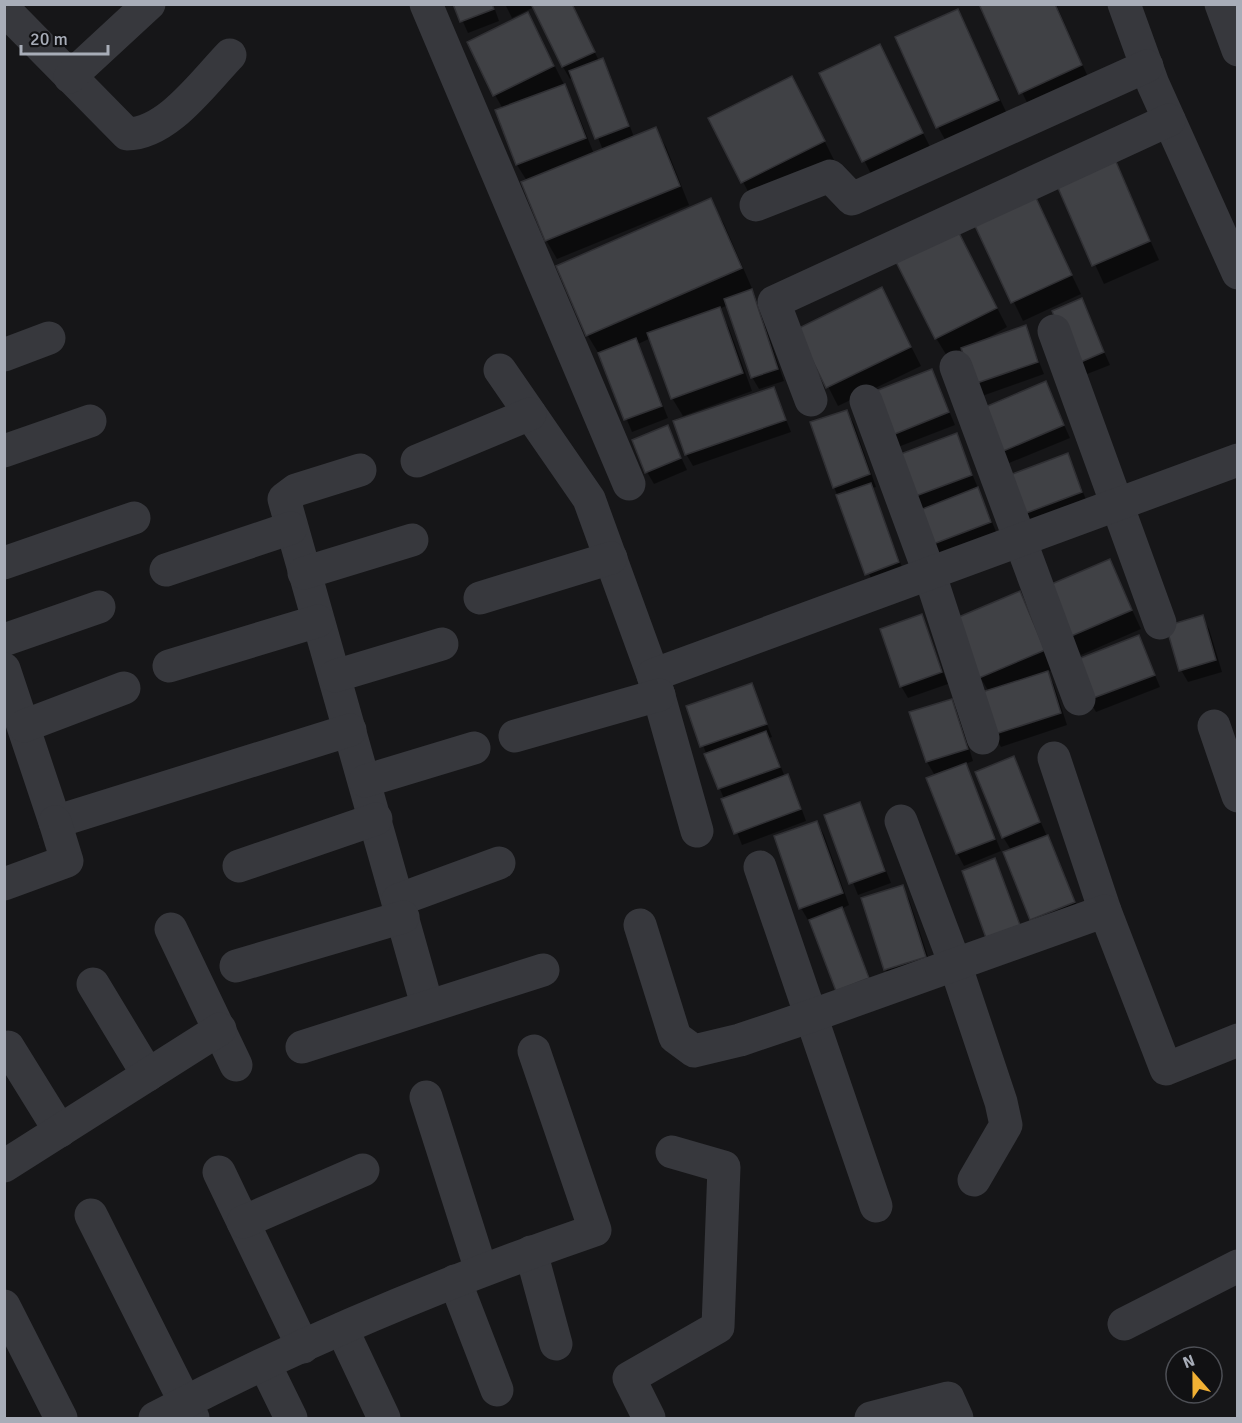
<svg xmlns="http://www.w3.org/2000/svg" width="1242" height="1423" font-family="Signika,sans-serif">
  <rect width="100%" height="100%" fill="#161618"/>
  <g fill="#0007">
    <polygon points="455,4 493,4 499,21 468,33"/>
    <polygon points="505,4 571,4 599,61 602,60 609,72 634,137 655,129 666,147 689,205 557,259 546,240 527,181 517,165 497,111 503,109 495,95 538,33 574,104 594,154 603,150 573,77 570,79 563,67 534,7 512,18"/>
    <polygon points="980,4 1056,4 1091,84 1031,111"/>
    <polygon points="958,11 1009,118 948,145 938,127"/>
    <polygon points="889,64 932,151 874,180 821,74"/>
    <polygon points="802,96 834,160 753,201 710,119"/>
    <polygon points="1110,151 1159,260 1104,284 1054,175"/>
    <polygon points="1029,187 1081,294 1023,321 971,214"/>
    <polygon points="710,200 724,224 754,293 784,381 759,389 752,377 728,305 719,309 729,328 752,391 683,416 672,398 651,338 638,344 668,418 632,432 602,359 588,336 558,267"/>
    <polygon points="961,238 1007,327 975,345 1025,327 1044,374 982,396 963,348 947,356 936,338"/>
    <polygon points="882,289 921,366 838,406 799,329"/>
    <polygon points="1081,300 1110,365 1082,376"/>
    <polygon points="932,371 955,425 898,447 891,435"/>
    <polygon points="1045,383 1070,438 1009,463 1002,451"/>
    <polygon points="774,389 791,432 693,466 686,454"/>
    <polygon points="847,411 854,424 876,487 872,488 905,575 874,586 834,487"/>
    <polygon points="667,427 687,470 654,484 647,472"/>
    <polygon points="956,435 997,534 936,557 914,496"/>
    <polygon points="1067,455 1088,504 1029,526 1009,477"/>
    <polygon points="1109,561 1141,629 1081,655 1070,636"/>
    <polygon points="1019,593 1054,669 1047,672 1054,685 1067,725 1001,747 994,735 989,692 980,677"/>
    <polygon points="921,616 948,684 908,698 901,686"/>
    <polygon points="1202,617 1209,629 1222,672 1188,682 1181,670"/>
    <polygon points="1139,637 1160,687 1096,712 1089,700"/>
    <polygon points="752,685 772,737 769,738 785,777 788,776 794,788 806,821 742,845 688,707"/>
    <polygon points="951,700 958,712 973,761 965,764 1001,851 964,866 957,853 945,770 934,774 927,762"/>
    <polygon points="1013,758 1081,915 1038,931 1031,919 1011,850 1003,837"/>
    <polygon points="859,804 891,883 858,895 826,816"/>
    <polygon points="817,822 824,835 849,905 841,909 875,990 837,990 810,919 808,920 801,908"/>
    <polygon points="995,860 1026,938 995,949"/>
    <polygon points="902,887 909,899 932,969 893,982 886,970 863,899"/>
  </g>
  <g fill="#404145" stroke="#303034" stroke-width="1.5">
    <polygon points="453,4 492,4 494,9 460,22"/>
    <polygon points="531,4 572,4 595,52 562,67"/>
    <polygon points="979,4 1055,4 1082,65 1019,94"/>
    <polygon points="958,9 999,100 936,128 895,37"/>
    <polygon points="528,12 554,66 493,96 467,42"/>
    <polygon points="880,44 923,133 862,162 819,73"/>
    <polygon points="603,58 629,126 595,139 569,71"/>
    <polygon points="792,76 825,141 741,183 708,118"/>
    <polygon points="565,84 586,138 516,165 495,110"/>
    <polygon points="656,127 680,186 545,241 521,182"/>
    <polygon points="1111,150 1150,241 1092,266 1052,174"/>
    <polygon points="1030,185 1072,275 1011,303 969,213"/>
    <polygon points="711,198 742,268 586,336 556,266"/>
    <polygon points="951,217 997,308 935,339 889,248"/>
    <polygon points="882,287 911,347 826,388 797,329"/>
    <polygon points="752,289 778,369 751,378 724,299"/>
    <polygon points="1082,298 1104,352 1074,365 1052,311"/>
    <polygon points="720,307 743,373 671,399 647,333"/>
    <polygon points="1026,325 1038,362 974,384 961,348"/>
    <polygon points="636,338 662,406 624,420 598,353"/>
    <polygon points="932,369 949,412 890,436 873,392"/>
    <polygon points="1046,381 1064,425 1001,452 983,408"/>
    <polygon points="774,387 786,420 685,455 673,421"/>
    <polygon points="847,410 870,474 833,488 810,422"/>
    <polygon points="668,425 681,458 645,473 632,440"/>
    <polygon points="957,433 972,475 913,497 898,455"/>
    <polygon points="1068,453 1082,492 1021,515 1007,476"/>
    <polygon points="871,483 899,562 865,575 836,495"/>
    <polygon points="978,487 991,522 928,546 915,512"/>
    <polygon points="1110,559 1132,610 1069,637 1047,586"/>
    <polygon points="1020,591 1045,650 979,678 954,619"/>
    <polygon points="922,614 942,672 900,687 880,629"/>
    <polygon points="1203,615 1216,660 1179,671 1166,626"/>
    <polygon points="1139,635 1155,675 1088,700 1073,661"/>
    <polygon points="1048,671 1061,713 992,735 979,693"/>
    <polygon points="752,683 767,724 700,747 686,706"/>
    <polygon points="952,699 968,749 926,762 909,712"/>
    <polygon points="766,731 780,767 718,789 704,754"/>
    <polygon points="1014,756 1040,822 1002,838 975,772"/>
    <polygon points="966,763 995,839 956,854 926,778"/>
    <polygon points="788,774 801,809 734,834 721,799"/>
    <polygon points="860,802 885,871 849,884 824,815"/>
    <polygon points="817,821 843,893 799,909 774,836"/>
    <polygon points="1048,835 1075,902 1030,920 1003,852"/>
    <polygon points="995,858 1020,925 986,938 962,871"/>
    <polygon points="903,885 926,957 884,970 861,898"/>
    <polygon points="842,907 869,978 836,991 809,920"/>
  </g>
  <g fill="none" stroke-linecap="round" stroke-linejoin="round">
    <g stroke="#37383d" stroke-width="33">
      <polyline points="426,4 629,484"/>
      <polyline points="1124,4 1153,84 1238,273"/>
      <polyline points="1221,4 1238,50"/>
      <path d="M4,9L127,134C167,134 203,83 230,55"/>
      <polyline points="70,77 149,4"/>
      <polyline points="756,205 830,176 852,199 1147,66"/>
      <polyline points="1054,331 1160,623"/>
      <polyline points="4,355 49,338"/>
      <polyline points="956,367 1079,699"/>
      <polyline points="500,370 589,499 653,675 697,831"/>
      <polyline points="811,400 774,302 1169,120"/>
      <polyline points="866,401 929,572 983,738"/>
      <polyline points="4,451 90,421"/>
      <polyline points="417,461 530,414"/>
      <polyline points="360,470 296,490 284,499 427,1005"/>
      <polyline points="4,563 134,518"/>
      <polyline points="166,570 291,528"/>
      <polyline points="304,573 412,540"/>
      <polyline points="480,598 611,558"/>
      <polyline points="4,640 99,607"/>
      <polyline points="169,666 318,621"/>
      <polyline points="4,669 55,822 350,730"/>
      <polyline points="653,675 1238,460"/>
      <polyline points="335,676 442,644"/>
      <polyline points="24,726 124,688"/>
      <polyline points="1214,726 1238,796"/>
      <polyline points="515,736 659,695"/>
      <polyline points="1054,758 1105,911"/>
      <polyline points="365,781 474,748"/>
      <polyline points="901,821 955,964 1001,1102 1006,1125 974,1180"/>
      <polyline points="239,866 376,819"/>
      <polyline points="760,867 876,1206"/>
      <polyline points="4,884 67,861 55,822"/>
      <polyline points="398,900 499,863"/>
      <polyline points="640,925 675,1037 694,1051 740,1040 811,1016 1105,911 1166,1069 1238,1040"/>
      <polyline points="171,929 236,1065"/>
      <polyline points="236,966 403,917"/>
      <polyline points="93,984 148,1075"/>
      <polyline points="8,1047 60,1131"/>
      <polyline points="302,1047 543,970"/>
      <polyline points="426,1097 481,1270"/>
      <polyline points="4,1166 220,1029"/>
      <polyline points="219,1172 303,1347"/>
      <polyline points="91,1215 193,1418"/>
      <polyline points="243,1222 363,1170"/>
      <polyline points="531,1252 556,1344"/>
      <polyline points="455,1281 497,1390"/>
      <polyline points="4,1306 61,1418"/>
      <polyline points="1124,1324 1238,1266"/>
      <polyline points="342,1329 384,1418"/>
      <polyline points="265,1365 291,1418"/>
      <path d="M155,1418C296,1344 444,1282 595,1230L534,1051"/>
      <polyline points="649,1418 629,1378 718,1327 724,1167 672,1152"/>
      <polyline points="871,1418 948,1398 957,1418"/>
    </g>
  </g>
  <rect width="1242" height="1423" fill="none" stroke="#a8adb8" stroke-width="12"/>
  <g transform="translate(1194 1375) rotate(339)"><circle r="28" fill="#111113" stroke="#4d4f55" stroke-width="1.5"/>
  <path d="M0-4.5L10 22L0 15L-10 22Z" fill="#f2b134"/>
  <text y="-9" font-size="16" font-weight="bold" text-anchor="middle" fill="#a8adb8">N</text>
  </g>
  <path d="M21 45v9h87v-9" fill="none" stroke="#a8adb8" stroke-width="3"/>
  <text x="30" y="45" font-size="18" fill="#a8adb8" stroke="#111113" stroke-width="4.5" paint-order="stroke">20 m</text>
</svg>
